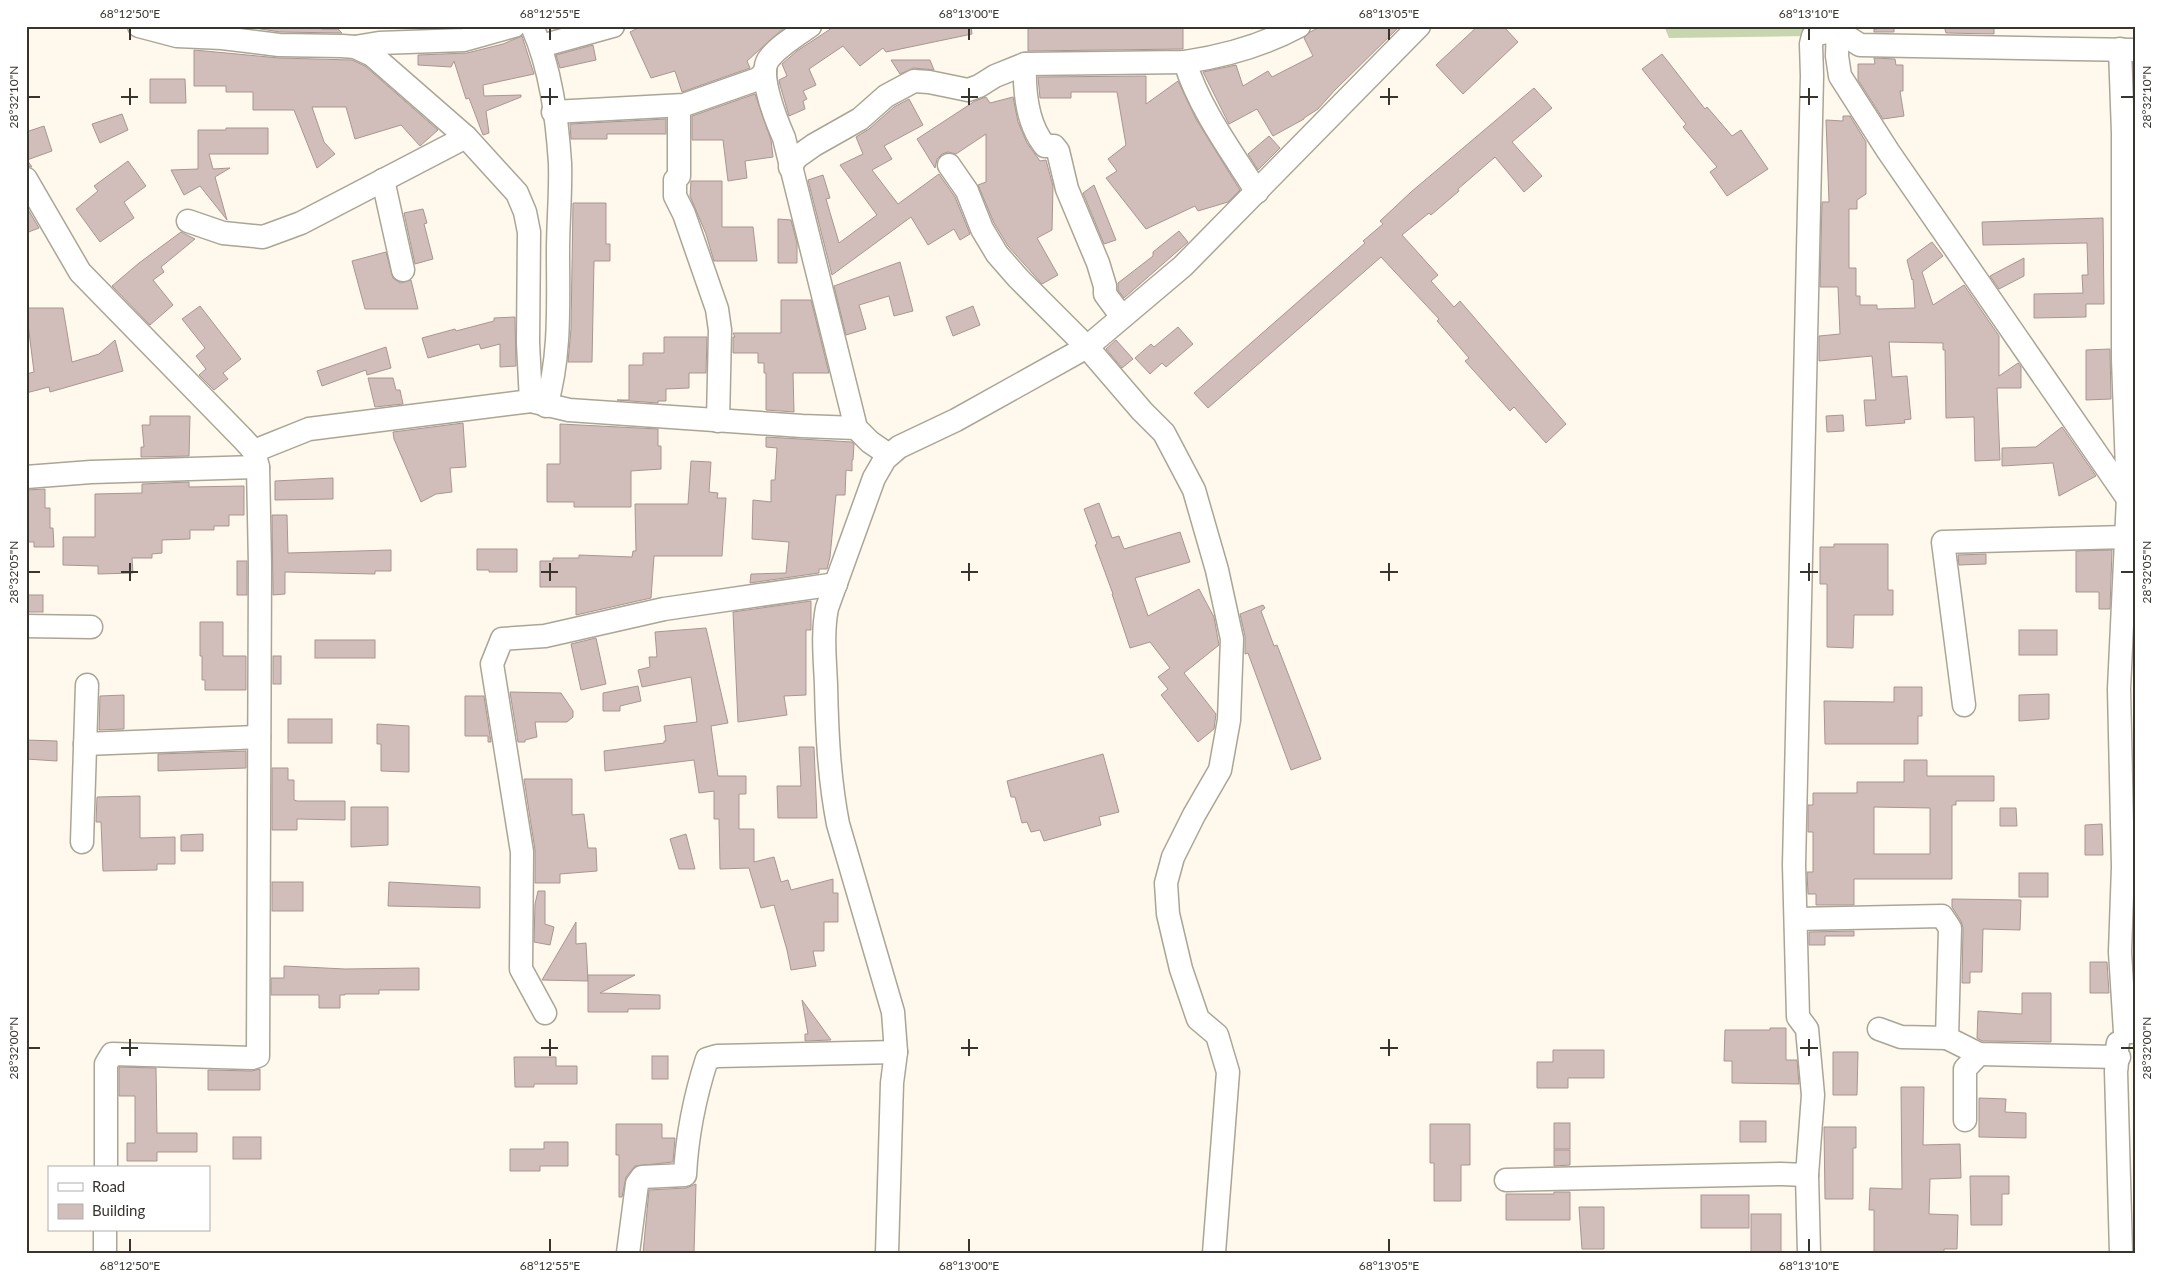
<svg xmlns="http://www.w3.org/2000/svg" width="2161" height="1279" font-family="Lato,sans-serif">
  <rect width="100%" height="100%" fill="#fef9ec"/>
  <polygon fill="#c7d6af" points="1664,26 1821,26 1809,36 1669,38"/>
  <g fill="#d1bebb" stroke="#a99694" fill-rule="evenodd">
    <polygon points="242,26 322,26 322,29 338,29 342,33 280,32"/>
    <polygon points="418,26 464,26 418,28"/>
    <polygon points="642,26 786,26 747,61 750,68 682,92 675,71 651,78 630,32"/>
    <polygon points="835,26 971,26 972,34 886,52 883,48 860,66 843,46 809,69 816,85 803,91 807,99 803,101 805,109 789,116 780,85 779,80 787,76 782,64 797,51"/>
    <polygon points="1028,26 1183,26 1183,49 1028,51"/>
    <polygon points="1322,26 1400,26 1335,90 1318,109 1304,118 1304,119 1273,136 1257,109 1229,124 1203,72 1236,65 1243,86 1268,71 1272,77 1313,56 1304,38 1310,32"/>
    <polygon points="1478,26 1503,26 1518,42 1463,94 1436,65"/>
    <polygon points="1877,26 1894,26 1894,32 1874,32 1874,29 1877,29"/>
    <polygon points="1944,26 1994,26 1994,34 1946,33"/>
    <polygon points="522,36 534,74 483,85 484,96 521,95 521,97 486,111 489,133 483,135 469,98 466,99 454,61 451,67 418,65 418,55 467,53 503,44"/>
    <polygon points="593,45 596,60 560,68 556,55"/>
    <polygon points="194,50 279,58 352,60 365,66 438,130 420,146 401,125 355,139 346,107 312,107 324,142 335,154 317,168 294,110 253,110 253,92 226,92 226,86 194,86"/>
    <polygon points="1662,54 1705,109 1707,107 1732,136 1741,130 1768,169 1727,196 1710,172 1717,167 1683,127 1686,124 1642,69"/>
    <polygon points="1874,58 1895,59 1896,65 1903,65 1903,91 1900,91 1904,116 1883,119 1858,80 1858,64 1875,64"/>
    <polygon points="891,60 930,60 934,70 914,68 900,74"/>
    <polygon points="1146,76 1146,104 1178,81 1196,119 1240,190 1228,202 1198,211 1195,206 1146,229 1106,178 1117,171 1108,159 1126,145 1117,92 1071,92 1071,98 1040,98 1038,77"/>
    <polygon points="150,79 185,79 186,103 150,103"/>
    <polygon points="1534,88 1552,108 1512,142 1542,176 1524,192 1495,157 1458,189 1459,191 1431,215 1429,213 1402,235 1438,275 1431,281 1454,307 1460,301 1566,424 1546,443 1514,407 1510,411 1465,361 1469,358 1437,321 1439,319 1381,257 1208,408 1194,393 1365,243 1363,241 1383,224 1380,221 1411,192"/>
    <polygon points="755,94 771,140 773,157 745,161 747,178 728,181 723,140 692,140 692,116"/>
    <polygon points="986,97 990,103 1013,97 1018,122 1027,143 1040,161 1046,160 1053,186 1052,230 1037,238 1058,275 1042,284 1008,246 994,223 978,185 986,182 986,134 956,154 948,152 942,154 937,159 935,168 917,139 975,101"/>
    <polygon points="909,99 923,125 884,146 892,159 872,170 898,204 939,174 955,197 970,234 960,240 954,229 928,245 911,217 832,275 808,180 823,175 830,198 826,199 839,243 877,215 840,165 863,154 856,137 869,129 894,107"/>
    <polygon points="122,114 128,130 100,143 92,124"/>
    <polygon points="1843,116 1850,116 1866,142 1866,194 1857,200 1857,209 1849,209 1849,268 1856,268 1856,296 1860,296 1860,305 1877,305 1877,309 1915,308 1913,279 1912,280 1907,260 1932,242 1943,256 1922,272 1933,305 1964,285 1999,336 1999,376 2018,363 2021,367 2021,388 1997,388 2000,460 1975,461 1974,417 1946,418 1945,350 1943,350 1943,343 1889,342 1892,377 1907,376 1911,419 1904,420 1905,423 1866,426 1864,400 1876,400 1872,356 1819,361 1819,336 1840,334 1838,287 1820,287 1822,202 1829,202 1826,120 1843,121"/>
    <polygon points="666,119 666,134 607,134 607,139 571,139 570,124"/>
    <polygon points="44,126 52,151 27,160 32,167 26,166 26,132"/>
    <polygon points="226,128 268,128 268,154 209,154 213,169 230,168 215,177 227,220 200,186 184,195 171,170 198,169 198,130 226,130"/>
    <polygon points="1269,136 1280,148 1258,170 1248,154"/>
    <polygon points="128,161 146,186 124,202 134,218 100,242 76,209 98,191 94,186"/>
    <polygon points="691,181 722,181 722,227 753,227 757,261 714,261 706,234 690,196"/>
    <polygon points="1094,185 1116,240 1104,244 1083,193"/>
    <polygon points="573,203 606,203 606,244 610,244 610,261 594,261 592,362 568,362 571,329"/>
    <polygon points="26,206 39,228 26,233"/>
    <polygon points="423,209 427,223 424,224 433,259 415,264 404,213"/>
    <polygon points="2103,218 2104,304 2086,304 2086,317 2034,318 2034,294 2083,293 2082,275 2088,275 2087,243 1983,245 1982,222"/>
    <polygon points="778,219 791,220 797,243 797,263 778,263"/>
    <polygon points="1179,231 1188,242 1124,298 1118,290 1118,283 1153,256 1153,252"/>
    <polygon points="181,232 195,239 161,267 164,272 153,280 173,305 150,325 112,286 139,263"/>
    <polygon points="386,252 393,278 400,283 411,280 418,309 365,309 352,261"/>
    <polygon points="2024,258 2024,276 1999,289 1990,276"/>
    <polygon points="900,262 913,311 894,316 889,296 859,305 866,329 846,335 834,286"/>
    <polygon points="781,300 811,300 829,373 793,373 794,412 766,410 766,373 764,373 764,363 758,363 758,353 733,353 733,337 735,337 733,333 781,333"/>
    <polygon points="200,306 241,359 223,373 228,379 214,390 199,375 206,369 196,356 205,348 182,319"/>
    <polygon points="973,306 980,325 953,336 946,317"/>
    <polygon points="26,308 63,308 72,362 99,354 115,340 123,371 50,392 49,387 26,393 26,374 34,372"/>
    <polygon points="515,317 516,366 500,367 500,344 481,349 479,344 428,358 422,338 455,329 456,331 494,321 494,318"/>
    <polygon points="1178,327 1193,344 1166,367 1162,363 1150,374 1135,358 1151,344 1154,347"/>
    <polygon points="664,337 707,337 706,373 689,373 689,388 666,389 666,401 658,401 658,403 617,400 629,400 629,365 643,365 643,353 664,353"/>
    <polygon points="1116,340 1133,359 1122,368 1106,349"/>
    <polygon points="386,347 391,368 367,375 366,370 322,386 317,371"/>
    <polygon points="2110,349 2111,399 2086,400 2086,350"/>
    <polygon points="368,378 393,378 396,390 400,390 403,404 375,407"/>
    <polygon points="1843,415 1844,431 1827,432 1826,416"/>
    <polygon points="150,416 190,416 189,456 141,457 141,447 144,447 142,425 150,425"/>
    <polygon points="463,423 466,467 450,468 452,492 436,494 421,502 394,439 393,432"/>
    <polygon points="560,424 658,429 658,446 661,446 661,469 631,471 631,507 574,507 574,502 547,502 547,464 560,464"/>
    <polygon points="2062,427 2096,476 2059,496 2053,463 2002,466 2002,448 2036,447"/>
    <polygon points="766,437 852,442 854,444 853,460 852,460 852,471 846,470 845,495 836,495 830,557 827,569 819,569 819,573 750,583 751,574 786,573 789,542 752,539 753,500 771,502 771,480 775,480 777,448 766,447"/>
    <polygon points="691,461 711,462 709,492 718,493 717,498 726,498 722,556 654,556 651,598 576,615 576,587 540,587 540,561 553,561 553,558 579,558 579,555 632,557 633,551 636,551 635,504 688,504"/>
    <polygon points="333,478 333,499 275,500 275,481"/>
    <polygon points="189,482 189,487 244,486 244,515 229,515 229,526 214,526 214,530 190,530 190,539 162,540 162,553 152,554 152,558 132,558 133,573 98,574 98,566 63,565 63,537 95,537 95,494 142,493 142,484"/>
    <polygon points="45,489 45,508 50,508 50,528 53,528 54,547 34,547 34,542 26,542 26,490"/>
    <polygon points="1099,503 1112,538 1119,536 1124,549 1180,532 1190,562 1135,578 1148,616 1199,589 1214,617 1219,645 1184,673 1216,714 1214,729 1198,742 1161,695 1168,689 1158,677 1170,668 1150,642 1130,648 1112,594 1113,594 1095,545 1097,544 1084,509"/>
    <polygon points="272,515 287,515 288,553 391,550 391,571 375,571 375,574 285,572 285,594 273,595"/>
    <polygon points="1834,544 1888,544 1888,590 1893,590 1893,615 1854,615 1853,648 1827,647 1827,584 1820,584 1820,547 1834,547"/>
    <polygon points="477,549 517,549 517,572 489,572 489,570 477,570"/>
    <polygon points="2112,550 2110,609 2099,609 2099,592 2076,592 2076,551"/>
    <polygon points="1986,554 1986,564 1959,565 1958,555"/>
    <rect x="237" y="561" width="10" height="34"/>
    <rect x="26" y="595" width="17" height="17"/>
    <polygon points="811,601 811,630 806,630 806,695 784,696 787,715 738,722 733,612"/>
    <polygon points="1263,605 1265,608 1261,611 1274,646 1277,645 1321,759 1291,770 1248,653 1245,654 1245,636 1240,614"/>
    <polygon points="200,622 223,622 223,656 246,656 246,690 205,690 205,680 202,680 202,656 200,656"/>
    <polygon points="706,628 728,723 711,726 718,776 746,776 746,794 739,794 739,829 754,829 754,862 774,857 781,882 788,880 791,890 833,879 833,893 838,893 838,922 824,922 824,951 813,951 816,966 791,970 787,950 774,905 761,908 749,868 720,869 719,819 714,819 714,791 699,793 694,760 605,771 604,751 664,743 664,741 666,741 664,726 697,722 691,677 642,687 638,670 650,667 649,657 657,657 655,632"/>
    <rect x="2019" y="630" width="38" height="25"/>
    <polygon points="596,638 606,684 581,690 571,644"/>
    <rect x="315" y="640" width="60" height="18"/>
    <rect x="273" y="656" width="8" height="28"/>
    <polygon points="638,686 641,701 620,706 620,711 603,711 603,693"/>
    <polygon points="1894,687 1922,687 1922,716 1918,716 1918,744 1825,744 1824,701 1894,702"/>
    <polygon points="510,692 561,693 573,711 573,717 567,722 535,722 537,737 525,740 525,742 518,742"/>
    <polygon points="2049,694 2049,719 2019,721 2019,695"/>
    <polygon points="124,695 124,729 99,730 100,696"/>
    <polygon points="465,696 484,696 491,742 488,742 488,736 465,736"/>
    <rect x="288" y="719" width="44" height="24"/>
    <polygon points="377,724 409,726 409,772 381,771 381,744 377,744"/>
    <polygon points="26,740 57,741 57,761 26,759"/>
    <polygon points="799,747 814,747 817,818 778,818 777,786 801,786"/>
    <polygon points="246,751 246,768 158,771 158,754"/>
    <polygon points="1103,754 1119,812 1099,817 1101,825 1044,841 1040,830 1031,832 1027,822 1022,823 1015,797 1011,797 1007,781"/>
    <path d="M1904,760H1927V776H1994V801H1956V805H1952V879H1854V905H1816V894H1808L1807,872H1813V832H1808V805H1813V793H1857V782H1904ZM1874,807L1930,808V854H1874Z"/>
    <polygon points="272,768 288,768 288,780 294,780 294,800 297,801 345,801 345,820 297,819 297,830 272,830"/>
    <polygon points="524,779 572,779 572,815 584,814 588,848 596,848 597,871 560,874 560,883 535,883 535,850"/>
    <polygon points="140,796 140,838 175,837 175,864 157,864 157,870 103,871 101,822 96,822 97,797"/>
    <polygon points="351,807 388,807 388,845 351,847"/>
    <polygon points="2000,808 2016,808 2017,826 2000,826"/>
    <polygon points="2102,824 2103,855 2085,855 2085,825"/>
    <polygon points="203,834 203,851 181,851 181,835"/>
    <polygon points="686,834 695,869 679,869 670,839"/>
    <rect x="2019" y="873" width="29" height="24"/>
    <rect x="272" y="882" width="31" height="29"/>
    <polygon points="389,882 480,887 480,908 388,906"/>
    <polygon points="538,891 545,891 545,924 554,927 550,945 534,942 535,904"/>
    <polygon points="1952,899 2021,900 2020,930 1983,929 1982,972 1970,972 1970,983 1962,983 1963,928 1961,921 1952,907"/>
    <polygon points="576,922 576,944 586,943 588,981 542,980"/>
    <polygon points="1854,931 1854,936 1825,936 1825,945 1809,945 1809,932"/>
    <polygon points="2090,962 2107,962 2109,993 2090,993"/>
    <polygon points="284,966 345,969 419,968 419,990 379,990 379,994 345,994 345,995 340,995 340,1008 319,1008 319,995 271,995 271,978 284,978"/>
    <polygon points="588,975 635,975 600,993 660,995 660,1009 628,1009 628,1012 588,1012"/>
    <polygon points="2022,993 2051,993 2051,1042 1982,1041 1977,1038 1978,1011 2022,1014"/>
    <polygon points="802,1000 831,1040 805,1041 805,1034 808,1034"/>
    <polygon points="1770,1028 1786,1028 1786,1060 1797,1060 1799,1084 1732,1083 1732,1061 1724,1061 1725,1030 1770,1030"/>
    <polygon points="1553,1050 1604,1050 1604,1078 1568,1078 1568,1088 1537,1088 1537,1062 1553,1062"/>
    <polygon points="1833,1052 1858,1052 1857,1095 1833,1095"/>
    <rect x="652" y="1056" width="16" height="23"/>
    <polygon points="514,1057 556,1057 556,1066 577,1066 577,1084 534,1084 534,1087 515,1087"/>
    <polygon points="119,1067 156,1068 157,1133 197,1133 197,1152 157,1152 157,1161 127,1161 127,1143 135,1143 135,1096 119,1096"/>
    <polygon points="260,1069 260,1090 208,1090 208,1070 252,1071"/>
    <polygon points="1901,1087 1924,1087 1923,1145 1960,1144 1961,1178 1930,1179 1929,1214 1958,1215 1957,1249 1944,1249 1944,1253 1874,1253 1874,1210 1869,1210 1870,1188 1902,1189"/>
    <polygon points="1979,1098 2006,1099 2005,1112 2026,1113 2026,1138 1979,1137"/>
    <rect x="1740" y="1121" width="26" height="21"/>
    <rect x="1554" y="1123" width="16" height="26"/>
    <polygon points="616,1124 662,1124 662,1138 675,1138 673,1162 635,1166 626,1177 622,1197 619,1197 619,1155 616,1155"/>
    <polygon points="1430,1124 1470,1124 1470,1165 1461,1165 1461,1201 1434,1201 1434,1163 1430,1163"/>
    <polygon points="1824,1127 1856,1127 1856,1148 1853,1148 1853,1199 1825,1199"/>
    <rect x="233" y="1137" width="28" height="22"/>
    <polygon points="544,1142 568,1142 568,1166 540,1166 540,1171 510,1171 510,1149 544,1149"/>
    <polygon points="1554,1150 1570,1150 1570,1165 1554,1166"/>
    <polygon points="1970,1176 2009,1176 2009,1194 2002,1194 2002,1225 1971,1225"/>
    <polygon points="696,1184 694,1253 643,1253 649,1190 686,1188"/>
    <polygon points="1554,1192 1570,1192 1570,1220 1506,1220 1506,1194 1554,1194"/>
    <rect x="1701" y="1195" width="48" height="33"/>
    <polygon points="1579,1207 1604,1207 1604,1249 1582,1249"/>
    <rect x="1751" y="1214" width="30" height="39"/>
  </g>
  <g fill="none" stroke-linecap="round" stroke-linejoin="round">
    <defs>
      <g id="minor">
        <polyline points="139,26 177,36 222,38 279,45 342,46 355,47 372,55 466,137 517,193 525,212 529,232 528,343 531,401"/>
        <path d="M532,26C551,69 557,118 560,163C561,192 558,222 558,251C558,302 561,356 546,406"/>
        <path d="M810,26C797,35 777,47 768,60C758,76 777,122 784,138L856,428L870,442L889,455"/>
        <polyline points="1838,26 1837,56 1840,76 1888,151 2128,499"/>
        <polyline points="541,46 613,26"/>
        <polyline points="355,47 379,43 464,40 514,26"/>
        <polyline points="2120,49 2123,133 2123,359 2128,498 2119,689 2123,867 2120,952 2125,1032 2135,1032"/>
        <path d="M1185,62C1199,108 1231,151 1257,192"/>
        <path d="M1025,64C1024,91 1027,124 1045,146H1054L1058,151L1067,189L1098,263L1105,286V294L1122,317"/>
        <polyline points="679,106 679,176 675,180 675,196 684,214 717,309 720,330 718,421"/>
        <polyline points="553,112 684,105 758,79 765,72"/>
        <polyline points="949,165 967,191 982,229 997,254 1018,278 1087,347 1142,411 1164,433 1194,490 1217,570 1232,639 1229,720 1220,770 1194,815 1173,857 1166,883 1168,914 1181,969 1198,1019 1217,1035 1228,1072 1214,1253"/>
        <path d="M790,167L797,157L814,145L860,119L886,96L914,81L929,82L968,90L979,86L995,76L1025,64L1185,62C1226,56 1262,46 1299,26"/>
        <polyline points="26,179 80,272 243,439 254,451 258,467 260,565 258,1056 252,1058 112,1054 106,1064 106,1168"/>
        <polyline points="383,180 403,270"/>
        <polyline points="188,221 223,233 263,237 301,223 466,137"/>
        <polyline points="254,451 309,429 531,401 569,410 802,426 856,428"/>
        <polyline points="26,477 91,472 258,467"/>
        <polyline points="26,626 91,627"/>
        <polyline points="1964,705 1943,542 2126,537"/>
        <polyline points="85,744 259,737"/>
        <polyline points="82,842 87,685"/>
        <polyline points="1796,919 1942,916 1950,928 1947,1038 1979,1054 2119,1057"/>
        <polyline points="545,1013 521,969 522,852 492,664 502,639 545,636 664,609 836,584"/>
        <polyline points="1879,1029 1901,1037 1947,1038"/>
        <path d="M2118,1043C2116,1049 2118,1062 2116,1071L2121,1253"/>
        <polyline points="1965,1120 1965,1069 1979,1054"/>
        <polyline points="1506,1180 1781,1174 1807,1175"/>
        <polyline points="105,1253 105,1230"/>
        <path d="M628,1253L637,1184L642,1177L685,1175C687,1136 695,1096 707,1059L717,1056L896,1052"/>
        <path d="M887,1253L892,1083L896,1052L893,1012L838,824C829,778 827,732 826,685C825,660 822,633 827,608L874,478L885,459L899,447L956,420L1087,347L1183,266L1419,26"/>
        <path d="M1809,1253L1807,1175L1813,1095L1807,1029L1798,1017L1794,865L1812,76L1811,44L1813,36C1834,27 1843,34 1860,45L2135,50"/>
      </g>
    </defs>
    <use href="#minor" stroke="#aba595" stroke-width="25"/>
    <use href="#minor" stroke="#fff" stroke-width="22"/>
  </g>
  <path fill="none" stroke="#38352f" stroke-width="2" d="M130,28V40M550,28V40M969,28V40M1389,28V40M1809,28V40M130,88V105M550,88V105M969,88V105M1389,88V105M1809,88V105M28,97H40M121,97H138M541,97H558M961,97H978M1380,97H1398M1800,97H1818M2121,97H2134M130,563V581M550,563V581M969,563V581M1389,563V581M1809,563V581M28,572H40M121,572H138M541,572H558M961,572H978M1380,572H1398M1800,572H1818M2121,572H2134M130,1039V1056M550,1039V1056M969,1039V1056M1389,1039V1056M1809,1039V1056M28,1048H40M121,1048H138M541,1048H558M961,1048H978M1380,1048H1398M1800,1048H1818M2121,1048H2134M130,1239V1252M550,1239V1252M969,1239V1252M1389,1239V1252M1809,1239V1252"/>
  <rect width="2161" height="1279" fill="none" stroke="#ffffff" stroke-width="55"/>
  <rect x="48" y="1166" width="162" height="65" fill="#ffffff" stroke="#afaeac"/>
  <rect x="58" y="1183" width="25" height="8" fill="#ffffff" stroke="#afaeac"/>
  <text x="92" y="1192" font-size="15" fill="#38352f">Road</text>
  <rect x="58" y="1204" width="25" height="15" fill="#d1bebb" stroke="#afaeac"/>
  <text x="92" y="1216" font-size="15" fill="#38352f">Building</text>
  <rect x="28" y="28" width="2106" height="1224" fill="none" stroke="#38352f" stroke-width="2"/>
  <g font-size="12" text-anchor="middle" fill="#38352f">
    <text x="130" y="18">68°12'50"E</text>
    <text x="550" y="18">68°12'55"E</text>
    <text x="969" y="18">68°13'00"E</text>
    <text x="1389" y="18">68°13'05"E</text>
    <text x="1809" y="18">68°13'10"E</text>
    <text transform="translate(14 97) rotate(-90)" y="4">28°32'10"N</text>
    <text transform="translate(2147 97) rotate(-90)" y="4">28°32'10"N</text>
    <text transform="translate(14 572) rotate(-90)" y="4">28°32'05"N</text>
    <text transform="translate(2147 572) rotate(-90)" y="4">28°32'05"N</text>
    <text transform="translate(14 1048) rotate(-90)" y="4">28°32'00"N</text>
    <text transform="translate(2147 1048) rotate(-90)" y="4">28°32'00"N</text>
    <text x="130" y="1270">68°12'50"E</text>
    <text x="550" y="1270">68°12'55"E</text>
    <text x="969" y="1270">68°13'00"E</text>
    <text x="1389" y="1270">68°13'05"E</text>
    <text x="1809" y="1270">68°13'10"E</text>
  </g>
</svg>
